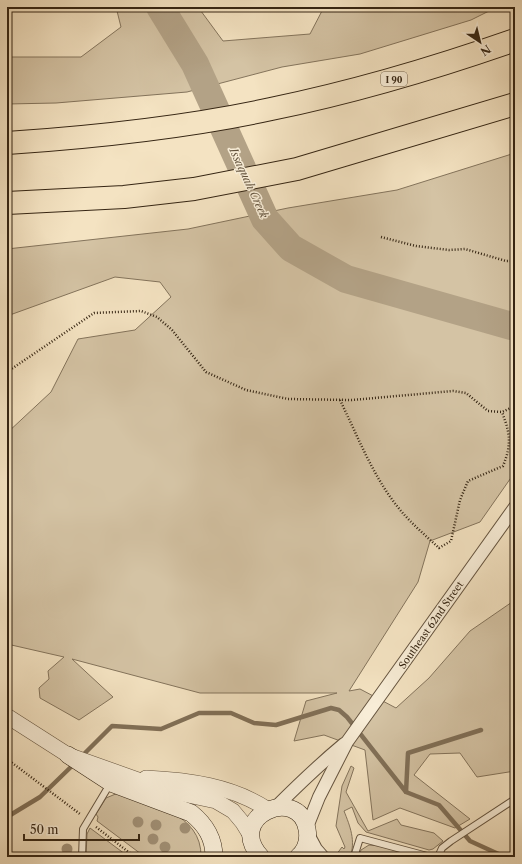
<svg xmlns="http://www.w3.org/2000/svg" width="522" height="864" font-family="'Libre Caslon Text',serif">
  <rect width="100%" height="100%" fill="#f4e3c2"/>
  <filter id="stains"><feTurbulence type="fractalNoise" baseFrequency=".005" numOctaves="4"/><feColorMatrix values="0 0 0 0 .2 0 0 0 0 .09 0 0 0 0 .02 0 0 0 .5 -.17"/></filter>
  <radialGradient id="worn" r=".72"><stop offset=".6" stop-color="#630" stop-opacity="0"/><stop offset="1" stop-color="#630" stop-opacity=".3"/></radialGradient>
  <g fill="#d4c3a4" stroke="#84745c">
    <polygon points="116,7 198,7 223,41 310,34 324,7 497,7 471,20 360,54 282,67 187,92 56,103 7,104 7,57 81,57 121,27"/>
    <polygon points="515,153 515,472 480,522 430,541 418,582 349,691 360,689 396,708 429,678 470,631 515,600 515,771 477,777 460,753 430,754 414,775 470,819 455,828 400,808 373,820 365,750 324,735 294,741 306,701 337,693 200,693 72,659 113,697 79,720 40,698 39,688 49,679 48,671 64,657 7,644 7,433 51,392 78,339 135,330 171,297 160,282 115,277 7,316 7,249 188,229 288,208 397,190"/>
    <path d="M351,766L354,768L346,792L368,831L397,819L401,825L434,833L443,841L433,849L429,850L366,832L358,823L352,807L344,811C350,826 356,841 350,857H338L336,855L342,847L344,849L345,847L336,826L342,786Z"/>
    <path d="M118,793C150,804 202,813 201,857H153L150,855L151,857H145L97,821L98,817L96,814L106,798Z"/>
    <polygon points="90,828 129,857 86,857 87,834"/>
    <polygon points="369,845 380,846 416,857 358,857 361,850"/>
  </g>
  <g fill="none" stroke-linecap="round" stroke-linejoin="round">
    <g stroke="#817058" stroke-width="4.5">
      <polyline points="81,757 112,726 161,729 199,713 231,713 254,723 276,725 331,708 339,710 347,717 406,792 439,805 470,841 505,857"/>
      <polyline points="406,792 408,753 481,730"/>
      <polyline points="7,817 40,797 74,764"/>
    </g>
    <polyline stroke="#b3a286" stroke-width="28" points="160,7 195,64 265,219 291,248 346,279 515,327"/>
    <defs>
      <g id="service">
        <polyline points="82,857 83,829 110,784"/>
        <polyline points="354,857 360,838 431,857"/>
        <polyline points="438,857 442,848 451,841 515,799"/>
      </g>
      <g id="minor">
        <path d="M276,807C298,785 320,764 344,744"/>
        <polyline points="307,827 319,797 347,742 515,507"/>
        <polyline points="308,834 316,849 323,857"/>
      </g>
      <g id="tertiary">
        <polyline points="7,716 68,755 169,791 216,801 233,811 243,823 251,836"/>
        <path d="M146,778C189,780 232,786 267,809"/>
      </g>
      <g id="secondary">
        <path d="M68,755L111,783L191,813C206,825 214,838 214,857"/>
        <path d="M261,857C224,817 298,784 307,829C309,840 306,850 298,857"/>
      </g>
      <g id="motorway">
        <path d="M7,143C95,137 184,128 271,109C354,92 435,68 515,40"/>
        <polyline points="7,203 124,197 194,189 297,169 515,104"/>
      </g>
    </defs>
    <use href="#service" stroke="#65543f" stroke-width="8"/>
    <use href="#minor" stroke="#65543f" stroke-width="14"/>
    <use href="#tertiary" stroke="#65543f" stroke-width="16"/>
    <use href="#secondary" stroke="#352513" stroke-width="18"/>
    <use href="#motorway" stroke="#352513" stroke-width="24"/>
    <g stroke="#352513" stroke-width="2.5" stroke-dasharray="1 2" stroke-linecap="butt">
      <polyline points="381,237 416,246 449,250 465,249 506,261 515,261"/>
      <polyline points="7,372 94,313 141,311 157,317 172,330 206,372 246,390 288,399 352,400 453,391 466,393 488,411 502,412 515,406"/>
      <path d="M340,400C358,437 374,479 401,511C412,524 426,536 439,548L451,541L460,500L468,481L503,466C512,444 510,433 502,412"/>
      <polyline points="7,759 80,814"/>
      <polyline points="96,827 135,857"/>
    </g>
    <use href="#service" stroke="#f8edd7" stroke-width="6"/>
    <use href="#minor" stroke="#f8edd7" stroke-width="12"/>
    <use href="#tertiary" stroke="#f8edd7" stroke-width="15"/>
    <use href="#secondary" stroke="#f8edd7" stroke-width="17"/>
    <use href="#motorway" stroke="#f4e3c2" stroke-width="22"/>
  </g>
  <g fill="#a19076">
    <circle cx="138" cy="822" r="5.5"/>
    <circle cx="156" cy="825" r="5.5"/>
    <circle cx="185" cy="828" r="5.5"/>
    <circle cx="153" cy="839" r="5.5"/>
    <circle cx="165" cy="847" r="5.5"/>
    <circle cx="67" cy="849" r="5.5"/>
  </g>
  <g text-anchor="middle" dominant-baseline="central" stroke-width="3" stroke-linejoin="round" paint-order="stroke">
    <rect fill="#f8edd7" stroke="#70614e" stroke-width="1" x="381" y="72" width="26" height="14" rx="3"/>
    <g font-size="9" font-weight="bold" fill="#352513">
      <text x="394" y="79">I 90</text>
    </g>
    <g font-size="10" fill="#352513" stroke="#f8edd7">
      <text transform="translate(431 625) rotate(-55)">Southeast 62nd Street</text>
    </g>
    <g font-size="11" font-style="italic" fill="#61513b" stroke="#f8edd7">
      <text transform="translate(249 183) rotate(65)">Issaquah Creek</text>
    </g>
  </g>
  <rect width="522" height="864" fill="none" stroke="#f4e3c2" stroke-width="24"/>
  <rect x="8" y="8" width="506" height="848" fill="none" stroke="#352513" stroke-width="2"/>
  <rect x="12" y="12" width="498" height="840" fill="none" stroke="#352513"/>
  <g transform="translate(480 42) rotate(145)" stroke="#f8edd7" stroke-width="3" paint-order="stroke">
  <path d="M0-3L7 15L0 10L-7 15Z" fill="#352513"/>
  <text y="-6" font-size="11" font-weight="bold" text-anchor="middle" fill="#352513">N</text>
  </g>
  <path d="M24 834v6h115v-6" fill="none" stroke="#352513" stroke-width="2"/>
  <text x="30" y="834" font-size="12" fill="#352513" stroke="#f8edd7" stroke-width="3" paint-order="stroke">50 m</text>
  <rect width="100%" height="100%" filter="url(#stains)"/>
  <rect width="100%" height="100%" fill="url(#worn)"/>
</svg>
